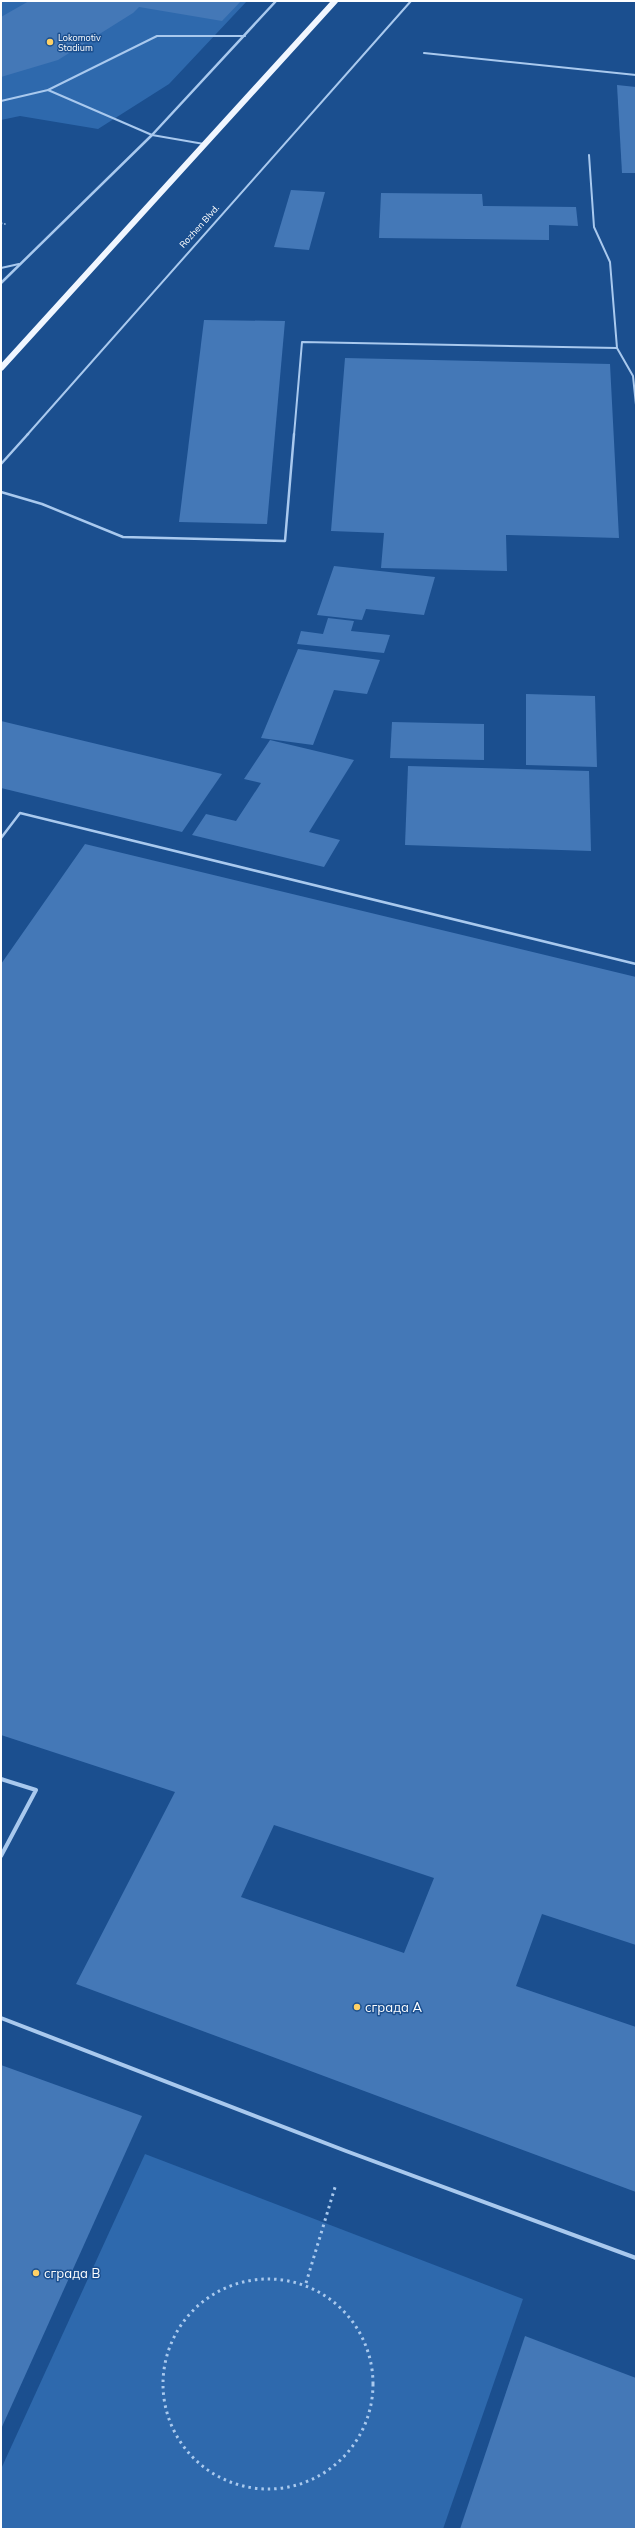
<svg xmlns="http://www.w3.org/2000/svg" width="637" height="2530" font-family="Mulish,sans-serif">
  <rect width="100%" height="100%" fill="#1b4f8f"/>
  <g fill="#2e69ad">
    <polygon points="1,1 247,1 169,84 98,129 20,116 1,120"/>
    <polygon points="145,2154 523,2299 443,2529 1,2529 1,2469"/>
  </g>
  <g fill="#4478b7" fill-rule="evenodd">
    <polygon points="29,1 241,1 222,21 139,7 133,13 58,60 1,77 1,17"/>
    <polygon points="617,85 636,87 636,173 622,173"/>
    <polygon points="291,190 325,192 309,250 274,247"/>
    <polygon points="381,193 482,194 483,206 576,207 578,226 549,225 549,240 379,238"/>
    <polygon points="204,320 285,321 267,524 179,522"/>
    <polygon points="345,358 610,364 619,538 506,535 507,571 381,568 384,533 331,531"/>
    <polygon points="334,566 435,577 424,615 366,609 362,620 317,615"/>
    <polygon points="328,618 354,621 351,631 390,635 384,653 297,644 301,631 323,634"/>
    <polygon points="298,649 380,660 367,694 334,690 313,745 261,738"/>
    <polygon points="526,694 595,696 597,767 526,765"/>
    <polygon points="1,721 222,774 182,832 1,788"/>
    <polygon points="392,722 484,724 484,760 390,758"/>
    <polygon points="270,740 354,760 309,832 340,840 324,867 192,835 206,814 236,821 261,783 244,779"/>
    <polygon points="408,766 589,771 591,851 405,845"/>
    <path d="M85,844L636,977V1945L542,1914L516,1986L636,2027V2192L76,1984L175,1792L1,1735V964ZM274,1825L434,1878L404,1953L241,1897Z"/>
    <polygon points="1,2065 142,2116 1,2429"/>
    <polygon points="525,2336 636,2378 636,2529 460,2529"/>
  </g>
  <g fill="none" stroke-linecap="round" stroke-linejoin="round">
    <polyline stroke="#a9c9ee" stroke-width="1.5" stroke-dasharray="1.5 2" stroke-linecap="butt" points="1,223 5,224 1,224"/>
    <g stroke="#a9c9ee" stroke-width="3" stroke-dasharray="2.5 4" stroke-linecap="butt">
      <circle cx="268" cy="2384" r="105"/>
      <polyline points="306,2283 336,2184"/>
    </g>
    <g stroke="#a9c9ee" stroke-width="2">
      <polyline points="424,53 636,75"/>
      <polyline points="48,90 152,135 204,144"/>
      <polyline points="1,101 48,90 157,36 245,36"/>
      <polyline points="1,268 19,264"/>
      <polyline points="617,348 633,376 636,405"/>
      <polyline points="27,435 411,1"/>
      <polyline points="294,435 302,342 617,348 610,262 594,227 589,155"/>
    </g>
    <g stroke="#a9c9ee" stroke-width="2.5">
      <polyline points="1,464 28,434"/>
      <polyline points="1,492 42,504 123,537 285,541 294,434"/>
      <polyline points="1,838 20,813 636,964"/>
    </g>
    <g stroke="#a9c9ee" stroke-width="4">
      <polyline points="1,1779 36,1790 1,1856"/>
      <polyline points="1,2018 346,2151 636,2258"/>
    </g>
    <polyline stroke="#a9c9ee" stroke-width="2.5" points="1,283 152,135 276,1"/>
    <polyline stroke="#f0f6ff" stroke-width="6" points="1,368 335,1"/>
  </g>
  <g fill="#ffd166" stroke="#1b4f8f" stroke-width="1.5">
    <circle cx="50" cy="42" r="4"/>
    <circle cx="357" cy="2007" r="4"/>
    <circle cx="36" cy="2273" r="4"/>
  </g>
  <g text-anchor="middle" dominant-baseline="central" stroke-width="3" stroke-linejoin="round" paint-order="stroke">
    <g font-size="9" fill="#fff" stroke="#1b4f8f" text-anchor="start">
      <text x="58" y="37">Lokomotiv<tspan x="58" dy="10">Stadium</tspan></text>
    </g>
    <g font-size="9" fill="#fff" stroke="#1b4f8f">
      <text transform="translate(199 226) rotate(-48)">Rozhen Blvd.</text>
    </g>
    <g font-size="13" fill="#fff" stroke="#1b4f8f" text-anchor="start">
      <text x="365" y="2007">сграда А</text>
      <text x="44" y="2273">сграда В</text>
    </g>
  </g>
  <rect width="637" height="2530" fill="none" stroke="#ffffff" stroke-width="4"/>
</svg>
